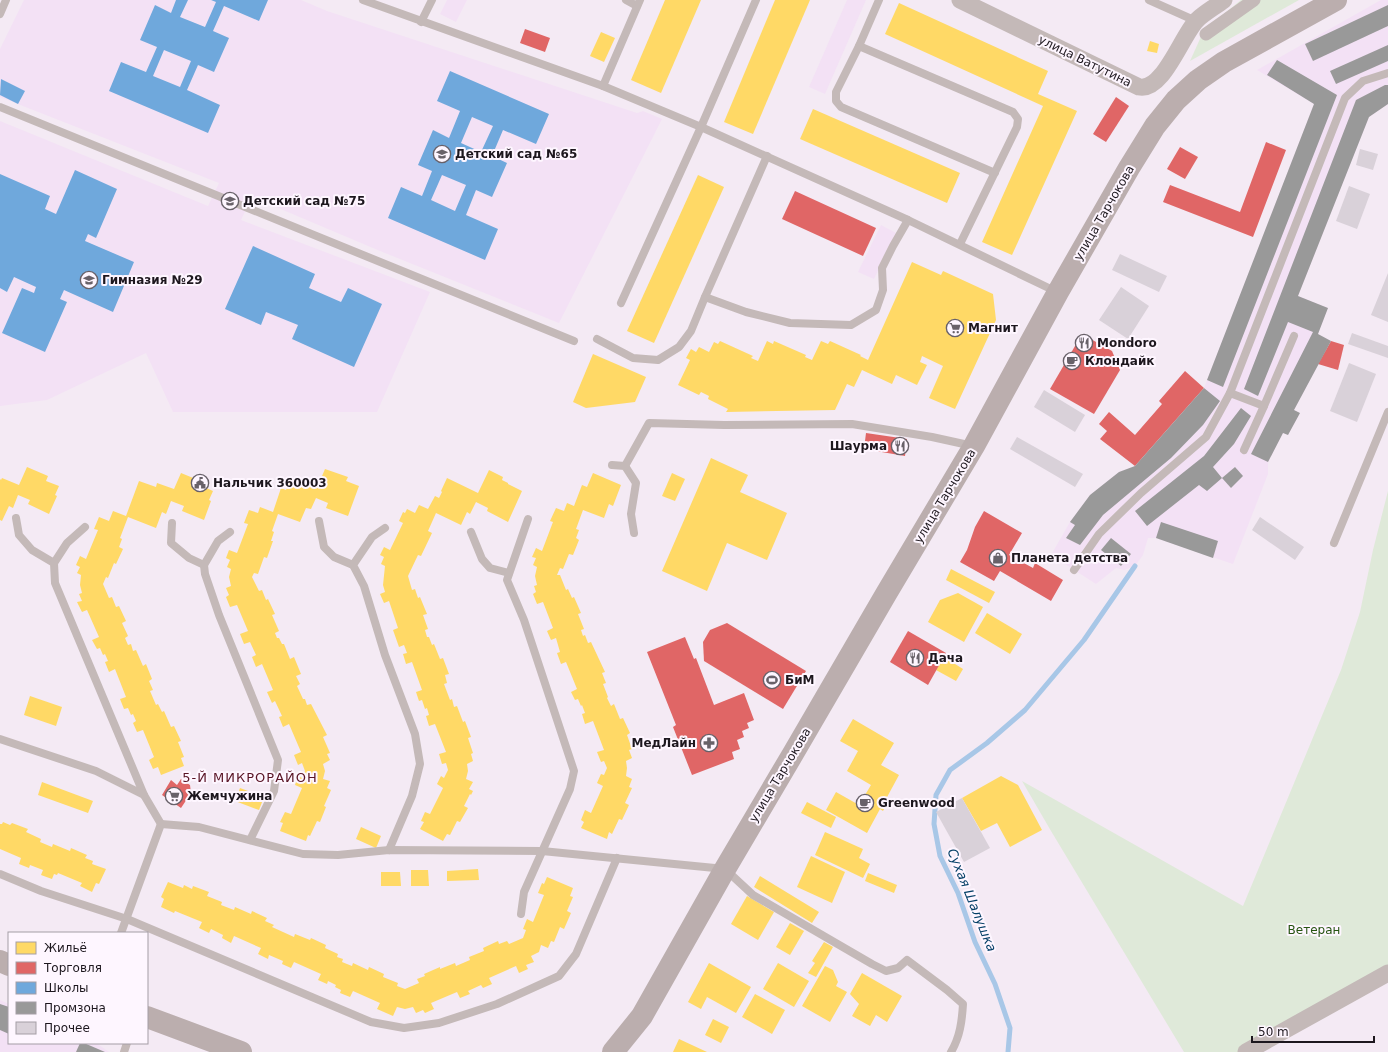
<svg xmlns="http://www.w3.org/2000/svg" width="1388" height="1052" font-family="'DejaVu Sans',sans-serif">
  <rect width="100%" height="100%" fill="#f4eaf4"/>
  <g fill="#f3e1f5">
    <polygon points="24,0 301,0 327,11 637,113 643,111 662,119 559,323 380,251 252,197 241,220 430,292 377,412 173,412 146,353 47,400 0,406 0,121 208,206 219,183 0,97 0,49"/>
    <polygon points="447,0 467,0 456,22 440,14"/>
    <polygon points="847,0 866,0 825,94 809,87"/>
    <polygon points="1381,0 1388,0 1388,104 1369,117 1298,296 1328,308 1318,334 1331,341 1294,410 1300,413 1288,435 1283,433 1268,462 1268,474 1233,564 1156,538 1148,538 1143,555 1135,566 1124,570 1116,568 1096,584 1051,555 1070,522 1090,495 1119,472 1135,466 1204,388 1314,104 1257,70"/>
    <polygon points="881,225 896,233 874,279 858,272"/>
    <polygon points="0,1000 9,1004 9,1043 96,1043 109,1052 0,1052"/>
  </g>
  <g fill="#dfe9d9">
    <polygon points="1241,0 1299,0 1190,61 1204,30"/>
    <polygon points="1388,491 1388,973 1246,1052 1184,1052 1051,831 1022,781 1243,906 1341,670 1360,612 1373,550"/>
  </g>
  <g fill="#ffd966">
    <polygon points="665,0 701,0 661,93 631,80"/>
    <polygon points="775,0 810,0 753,134 724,122"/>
    <polygon points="899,3 1048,71 1038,94 1077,111 1012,255 982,242 1043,106 885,34"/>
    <polygon points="601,32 615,38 604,62 590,56"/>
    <polygon points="1150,41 1159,44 1157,53 1147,51"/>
    <polygon points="813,109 960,173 947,203 800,139"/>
    <polygon points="698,175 724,187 654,343 627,331"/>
    <polygon points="912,262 941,275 943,271 993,294 996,320 955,409 929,398 943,366 922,356 920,362 927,365 917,385 896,375 892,384 862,370 854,387 847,384 835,410 726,412 728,409 708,399 709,396 701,392 699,395 678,385 690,360 686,358 691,349 696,352 699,347 709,352 714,342 718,344 720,341 753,356 751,358 758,361 767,341 773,344 774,341 806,355 805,357 812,360 821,341 828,344 830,341 861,355 860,356 868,360"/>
    <polygon points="593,354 646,377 635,402 586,408 573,402"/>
    <polygon points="711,458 748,475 740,492 787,513 767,560 727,543 707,591 662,571"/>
    <polygon points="27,467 48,476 46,481 59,486 55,495 57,496 49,514 28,504 30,500 18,495 13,508 9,506 2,521 0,520 0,479 1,480 2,478 19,485"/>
    <polygon points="325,469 348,477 346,481 359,486 348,516 326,508 328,503 316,498 311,509 306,508 300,522 278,514 272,531 274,532 271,541 273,541 267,558 264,557 258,574 254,573 252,577 259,591 262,590 266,600 268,599 275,614 272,615 279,631 275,633 277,638 279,638 282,644 284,644 290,659 294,657 301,674 296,676 300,684 297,686 303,699 305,699 307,705 311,704 327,735 323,737 330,753 327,754 330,760 323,764 325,771 323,779 330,781 327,788 331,790 324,806 326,807 320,822 317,821 310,836 308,835 306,841 280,831 283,823 280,822 285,812 291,814 302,788 295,785 298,776 302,778 305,771 302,763 298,765 294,755 301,752 289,724 283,727 279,717 282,716 275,701 272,703 267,692 273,690 262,664 256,667 252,657 256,655 250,642 244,644 240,634 248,631 237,605 230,607 226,597 229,595 226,588 231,586 229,577 231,569 227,567 230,560 226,558 229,550 237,553 248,524 244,523 249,510 258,513 260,507 273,512 281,488 286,490 291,478 317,488"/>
    <polygon points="489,470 503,477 502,480 508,483 508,484 522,491 508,522 487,511 488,508 476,502 470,514 467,512 461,525 436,513 428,531 432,533 421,556 418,555 408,576 412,590 415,589 418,598 420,597 427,614 423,615 428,629 425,630 427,637 429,637 432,645 434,644 440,659 443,658 449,674 445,675 447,683 444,684 450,700 452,699 454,707 457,706 463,722 465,721 471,737 468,738 473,753 471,754 473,761 467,764 468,771 466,779 473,782 469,789 473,791 471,795 470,794 464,806 468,808 460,822 457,821 450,835 447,834 443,841 420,829 424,822 421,821 425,812 430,814 443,788 437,784 441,776 444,778 448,770 446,763 442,764 439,754 446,752 435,724 429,726 426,716 429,715 427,708 425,709 422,700 419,701 416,692 422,690 412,662 406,664 403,654 407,653 404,645 399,647 393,630 398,628 389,601 384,603 380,594 385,592 383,585 385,566 381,564 384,557 380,555 384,547 390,550 403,523 399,521 403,512 405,513 407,509 415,513 419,505 428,509 435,496 439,498 442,492 441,491 447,478 478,493"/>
    <polygon points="181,473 203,482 202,486 213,491 209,500 211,501 204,520 182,511 184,506 171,501 166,514 162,512 156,528 128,517 120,538 122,539 119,547 123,549 116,564 114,563 108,578 106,577 103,584 109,598 112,597 116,607 119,606 126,621 122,623 128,636 125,638 128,645 131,644 133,651 136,650 143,666 146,664 152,679 149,681 153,690 150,691 156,705 158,704 162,712 164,711 171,727 174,726 181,741 178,742 184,757 181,758 184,766 161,775 158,767 153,769 149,760 154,757 143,730 137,732 133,723 136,721 133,714 131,715 128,708 124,709 120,699 126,697 115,669 109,672 105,662 108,661 105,654 103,655 100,648 97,649 92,640 99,637 87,610 82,612 77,602 82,601 79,594 82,593 80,585 81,575 77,573 80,567 76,565 80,556 86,559 98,530 94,529 99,517 109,521 113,511 126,516 139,481 156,487 157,483 174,489"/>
    <polygon points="593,473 621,485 613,506 609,504 604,518 583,510 576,529 579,530 576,538 579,540 573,555 569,554 563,569 560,568 557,575 560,575 566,590 568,589 572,598 574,597 581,613 578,614 584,629 581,630 583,636 585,635 588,643 591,642 605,672 602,673 606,683 603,684 608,697 607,698 611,706 614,704 620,719 623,718 630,733 627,735 632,749 629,750 632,758 626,761 627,768 626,776 632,779 629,787 632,788 625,803 629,805 622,820 619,819 612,834 609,832 607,839 581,828 584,822 581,820 585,810 591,813 603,786 597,783 601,774 604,775 607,768 604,761 601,762 597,752 604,750 593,721 585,724 582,714 585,713 582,705 581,706 578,699 575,700 571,692 577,689 566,662 561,664 557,653 560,652 556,638 551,640 547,631 553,628 543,602 537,604 533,594 536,592 534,586 537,585 535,576 537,567 533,565 536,558 532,557 536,548 542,551 553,522 550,521 556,508 564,511 567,503 574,506 582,485 587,487"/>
    <polygon points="672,473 685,479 675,501 662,496"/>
    <polygon points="951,569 995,592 989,603 946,580"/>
    <polygon points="958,593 983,607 964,642 928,622 940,600"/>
    <polygon points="987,613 1022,634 1010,654 975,633"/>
    <polygon points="944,657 963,669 956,681 936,670"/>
    <polygon points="30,696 62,707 56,726 24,715"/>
    <polygon points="853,719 894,743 881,765 899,775 886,799 889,800 883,811 880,809 867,833 826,810 836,792 859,805 871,785 847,771 858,751 840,741"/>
    <polygon points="1001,776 1018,785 1042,830 1010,847 997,823 981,831 962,798"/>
    <polygon points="42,782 93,801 88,813 38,795"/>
    <polygon points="240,788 264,797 259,810 235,801"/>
    <polygon points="807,802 836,817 831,828 801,813"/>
    <polygon points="3,822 10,825 12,823 28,829 26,832 41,839 40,842 52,847 53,844 70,851 71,848 87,855 85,858 93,861 92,864 106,869 99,884 96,883 92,892 80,886 82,883 58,873 57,875 54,874 52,879 41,875 43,870 30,865 29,868 19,864 21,858 0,849 0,824 2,824"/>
    <polygon points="361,827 381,836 376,848 356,839"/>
    <polygon points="825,832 863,849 859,858 870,864 863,878 815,855"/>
    <polygon points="811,856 845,872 832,903 797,887"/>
    <polygon points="478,869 479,880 447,881 447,871"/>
    <polygon points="411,870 428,870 429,886 411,886"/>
    <polygon points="381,872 400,872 401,886 381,886"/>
    <polygon points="868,873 897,885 894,893 865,881"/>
    <polygon points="760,876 819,912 812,923 754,887"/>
    <polygon points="547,877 573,888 570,896 573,897 567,911 571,913 564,929 560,927 554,942 551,941 548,948 541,945 539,952 531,956 534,962 526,965 528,969 519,973 516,966 489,978 492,984 483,988 481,985 468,991 470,994 460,998 457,992 431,1003 434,1009 425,1013 423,1010 416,1013 413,1007 405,1009 397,1007 393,1016 377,1009 380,1003 353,991 350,997 340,993 341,990 335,987 336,985 328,981 327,984 318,980 321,974 294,962 291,968 282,964 283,961 269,955 268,959 258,954 261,948 234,936 231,943 222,938 223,935 211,929 209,933 199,928 202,922 175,911 174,913 161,907 164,899 161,897 168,882 183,888 184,885 192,889 193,886 209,892 207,896 222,902 221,905 234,910 235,907 251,914 252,911 267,918 265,921 274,925 272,927 294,937 295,934 310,940 311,938 326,945 325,948 338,954 337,957 343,959 342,962 352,966 353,963 368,970 369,967 384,974 383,977 398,983 397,986 405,989 419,983 417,979 425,976 424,974 440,967 440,969 455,963 456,966 470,960 469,957 484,951 483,948 498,941 499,944 507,941 509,944 523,938 526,930 523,929 527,919 533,922 544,895 538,893 542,883 544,884"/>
    <polygon points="747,896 774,912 758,940 731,924"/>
    <polygon points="790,923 804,931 790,955 776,947"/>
    <polygon points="824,942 833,947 816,977 808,973 815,963 812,961"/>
    <polygon points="709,963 751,987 736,1013 707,997 701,1009 688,1002"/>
    <polygon points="778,963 809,981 794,1007 763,989"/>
    <polygon points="825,966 833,970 838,982 836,986 847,992 830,1022 802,1006"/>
    <polygon points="862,973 902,996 887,1022 876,1015 870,1026 852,1016 859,1004 850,994"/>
    <polygon points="755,994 785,1010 772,1034 742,1017"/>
    <polygon points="713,1019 729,1027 721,1043 705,1035"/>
    <polygon points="679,1039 707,1052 673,1052"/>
  </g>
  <g fill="#e06666">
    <polygon points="525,29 550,38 545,52 520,43"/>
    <polygon points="1116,97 1129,106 1106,142 1093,134"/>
    <polygon points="1266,142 1286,150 1253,237 1163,202 1170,185 1240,212"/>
    <polygon points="1180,147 1198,157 1185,179 1167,169"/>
    <polygon points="795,191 876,228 863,256 782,219"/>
    <polygon points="1082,334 1112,351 1120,370 1094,414 1050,389"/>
    <polygon points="1331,341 1344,345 1338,370 1318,364"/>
    <polygon points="1185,371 1204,388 1135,466 1100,439 1107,431 1099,424 1109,412 1135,435 1162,404 1159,401"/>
    <polygon points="866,433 907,439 905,456 864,449"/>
    <polygon points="984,511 1022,533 1009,555 1033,568 1035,563 1063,580 1051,601 1000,571 994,581 960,562 967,550 975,527"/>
    <polygon points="727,623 806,671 783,709 704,661 703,642 710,630"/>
    <polygon points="908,631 946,653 928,685 890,662"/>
    <polygon points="685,637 694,659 696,658 714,705 744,693 754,720 747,723 749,728 742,731 744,737 737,740 740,749 732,752 734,759 692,775 673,727 676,725 647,652"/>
    <polygon points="181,779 190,785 191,793 181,808 162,795 171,780 177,785"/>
  </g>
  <g fill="#6fa8dc" fill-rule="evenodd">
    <path d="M176,0H188L180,17L205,27L216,2L211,0H268L259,21L224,6L213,31L229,38L214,72L198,65L187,90L220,105L208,133L109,91L121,62L146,72L157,47L140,40L155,5L171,13ZM164,50L191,61L180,87L153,76Z"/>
    <path d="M450,71L549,114L536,144L503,130L492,156L507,163L492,197L476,190L466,215L498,229L485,260L388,218L401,187L422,196L432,171L418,165L433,130L449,138L460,111L437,101ZM472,117L493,126L481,152L461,143ZM442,175L466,185L455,211L431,200Z"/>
    <polygon points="1,79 25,91 18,104 0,95"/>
    <polygon points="75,170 117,189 96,238 88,234 85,241 134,262 113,312 64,290 60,299 67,302 45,352 2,333 22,288 34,293 36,287 14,277 7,292 0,288 0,174 50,196 45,209 56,214"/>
    <polygon points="253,246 315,274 309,288 341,302 348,288 382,304 354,367 292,339 298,325 266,312 261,325 225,309"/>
  </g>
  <g fill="#999">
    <polygon points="1388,5 1388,26 1313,61 1305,44"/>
    <polygon points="1388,45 1388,61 1336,84 1330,71"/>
    <polygon points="1277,60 1337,95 1223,387 1207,380 1314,104 1267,75"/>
    <polygon points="1385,85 1388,85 1388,104 1369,117 1298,296 1328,308 1318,334 1331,341 1294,410 1300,413 1288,435 1283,433 1268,462 1251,454 1313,332 1288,322 1258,396 1244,389 1356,100"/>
    <polygon points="1204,388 1220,401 1203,425 1171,458 1103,515 1080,545 1066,538 1075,525 1070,522 1090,495 1119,472 1135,466"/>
    <polygon points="1241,408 1251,416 1234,444 1213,467 1222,478 1207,491 1199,485 1147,526 1135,511 1204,456"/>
    <polygon points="1235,467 1243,476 1231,488 1222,478"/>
    <polygon points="1161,522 1218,541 1213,558 1156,538"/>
    <polygon points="1111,538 1131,554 1121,566 1101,550"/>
    <polygon points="0,1004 9,1007 9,1034 0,1030"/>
    <polygon points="80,1043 84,1043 105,1052 76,1052"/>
  </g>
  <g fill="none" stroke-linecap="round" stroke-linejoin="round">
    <polyline stroke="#a8c7e7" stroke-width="5" points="1008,1052 1010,1028 995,984 975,942 958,893 940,856 934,824 936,795 950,770 987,743 1025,710 1084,640 1135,566"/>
  </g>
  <g fill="#d9d1d9">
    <polygon points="1360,149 1378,154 1373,170 1356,165"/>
    <polygon points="1349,186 1370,194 1357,229 1336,221"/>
    <polygon points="1120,254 1167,276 1159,292 1112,270"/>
    <polygon points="1388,273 1388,322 1371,315"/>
    <polygon points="1121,287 1149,306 1128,339 1099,320"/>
    <polygon points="1352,333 1388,346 1388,358 1348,344"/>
    <polygon points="1349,363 1376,374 1357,422 1330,411"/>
    <polygon points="1044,390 1085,415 1075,432 1034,407"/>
    <polygon points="1017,437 1083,474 1075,487 1010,449"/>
    <polygon points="1260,517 1304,547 1295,560 1252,530"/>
    <polygon points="962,798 990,848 964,862 936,812"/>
  </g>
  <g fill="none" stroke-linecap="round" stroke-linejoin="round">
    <g stroke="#c4b9b8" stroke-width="8">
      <polyline points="363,0 603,86 701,127 908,220 1057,292"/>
      <polyline points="626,0 637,6"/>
      <polyline points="1149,0 1196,21"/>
      <polyline points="0,14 6,0"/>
      <polyline points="421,22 432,0"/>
      <polyline points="859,46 879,0"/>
      <polyline points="603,86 640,0"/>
      <polyline points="0,107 574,341"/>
      <polyline points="767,156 705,297 746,312 790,323 851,325 876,310 883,290 882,268 893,246 908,220"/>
      <polyline points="960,244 1017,127 1018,119 1013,112 859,46 836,92 836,101 841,107 995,173"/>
      <polyline points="621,303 701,127 756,0"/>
      <polyline points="597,339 633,358 658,360 679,347 691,331 705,297"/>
      <polyline points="1230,393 1264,406 1294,336"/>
      <polyline points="1244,450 1264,406"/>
      <polyline points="612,465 625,466 636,483 631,514 634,533"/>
      <polyline points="625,466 649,423 724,425 852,424 932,437 973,446"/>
      <polyline points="16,518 19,535 32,550 54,563 55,583 144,795"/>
      <polyline points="319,521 324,547 334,557 353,565"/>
      <polyline points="172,523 171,543 189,558 204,565"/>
      <polyline points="385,528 372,537 353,565 364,586 385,655 415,734 420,764 412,796 389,850"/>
      <polyline points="230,532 218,541 204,565 205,574 219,615 278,760 274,791 250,840"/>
      <polyline points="471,532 482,559 490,568 509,573"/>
      <polyline points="1334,543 1388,412"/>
      <polyline points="54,563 67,543 85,527"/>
      <polyline points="1074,570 1099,534 1141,493 1206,437 1230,393 1345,98 1363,81 1388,73"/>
      <polyline points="0,739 96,771 144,795 161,824"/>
      <polyline points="0,874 41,891 127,919 371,1022 404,1028 439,1023 497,1004 559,976 576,954 617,858"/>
      <polyline points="521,914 524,892 570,789 574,771 524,620 507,580 528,519"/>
      <path d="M121,933L161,824L199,827L303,854L338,855L389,850L542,851L725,869L753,895L872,964L886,971L898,968L907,960L947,990L963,1004C962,1021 960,1037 951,1052"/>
      <polyline points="124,1052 127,1043"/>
    </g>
    <polyline stroke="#c4b9b8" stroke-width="13" points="1206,34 1254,0"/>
    <g stroke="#c4b9b8" stroke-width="17">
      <path d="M960,0L1139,87C1163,92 1182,35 1197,20C1204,13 1215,7 1224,0"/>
      <polyline points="1246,1052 1388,973"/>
    </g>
    <g stroke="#bbaeae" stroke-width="22">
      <polyline points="0,961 9,965"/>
      <polyline points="147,1017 241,1052"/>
      <polyline points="613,1052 642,1016 725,869 794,752 886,594 974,446 1058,292 1129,168 1155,126 1176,100 1198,80 1224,62 1336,0"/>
    </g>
  </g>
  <defs>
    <symbol id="school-ring" viewBox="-11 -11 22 22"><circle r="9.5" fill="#fef6ff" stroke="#686169" stroke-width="1.5"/><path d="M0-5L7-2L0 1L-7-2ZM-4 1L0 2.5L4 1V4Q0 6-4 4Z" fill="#686169"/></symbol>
    <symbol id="supermarket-ring" viewBox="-11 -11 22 22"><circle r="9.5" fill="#fef6ff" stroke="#686169" stroke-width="1.5"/><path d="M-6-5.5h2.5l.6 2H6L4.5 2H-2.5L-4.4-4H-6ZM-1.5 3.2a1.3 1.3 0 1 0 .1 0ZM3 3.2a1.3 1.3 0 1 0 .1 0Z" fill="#686169"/></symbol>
    <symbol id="restaurant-ring" viewBox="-11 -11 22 22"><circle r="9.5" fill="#fef6ff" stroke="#686169" stroke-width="1.5"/><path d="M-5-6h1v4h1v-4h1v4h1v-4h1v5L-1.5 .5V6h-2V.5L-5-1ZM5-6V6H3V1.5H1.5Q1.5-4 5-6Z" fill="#686169"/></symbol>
    <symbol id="cafe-ring" viewBox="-11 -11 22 22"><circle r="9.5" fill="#fef6ff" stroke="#686169" stroke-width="1.5"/><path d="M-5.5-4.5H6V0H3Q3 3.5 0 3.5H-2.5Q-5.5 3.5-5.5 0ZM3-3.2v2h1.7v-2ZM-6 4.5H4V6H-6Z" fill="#686169"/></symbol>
    <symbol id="civic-ring" viewBox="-11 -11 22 22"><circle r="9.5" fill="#fef6ff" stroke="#686169" stroke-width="1.5"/><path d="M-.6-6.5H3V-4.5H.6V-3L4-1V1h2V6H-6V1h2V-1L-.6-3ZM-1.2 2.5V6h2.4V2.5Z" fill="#686169"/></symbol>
    <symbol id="shop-ring" viewBox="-11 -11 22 22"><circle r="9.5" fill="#fef6ff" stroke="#686169" stroke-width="1.5"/><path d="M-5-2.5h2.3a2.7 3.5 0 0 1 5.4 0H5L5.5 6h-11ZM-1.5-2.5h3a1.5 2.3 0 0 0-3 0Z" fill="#686169"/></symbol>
    <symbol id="stadium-ring" viewBox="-11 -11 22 22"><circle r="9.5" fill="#fef6ff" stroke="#686169" stroke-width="1.5"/><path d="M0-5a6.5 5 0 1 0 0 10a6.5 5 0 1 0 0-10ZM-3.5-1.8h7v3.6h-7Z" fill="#686169"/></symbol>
    <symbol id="pharmacy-ring" viewBox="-11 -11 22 22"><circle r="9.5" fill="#fef6ff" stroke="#686169" stroke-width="1.5"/><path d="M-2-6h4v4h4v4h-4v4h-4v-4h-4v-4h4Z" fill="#686169"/></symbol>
  </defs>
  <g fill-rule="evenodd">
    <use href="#school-ring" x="432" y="144" width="20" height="20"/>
    <use href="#school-ring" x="220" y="191" width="20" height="20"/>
    <use href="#school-ring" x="79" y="270" width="20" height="20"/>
    <use href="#supermarket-ring" x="945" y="318" width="20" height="20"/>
    <use href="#restaurant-ring" x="1074" y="333" width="20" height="20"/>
    <use href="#cafe-ring" x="1062" y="351" width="20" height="20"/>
    <use href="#restaurant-ring" x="890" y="436" width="20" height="20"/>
    <use href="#civic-ring" x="190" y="473" width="20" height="20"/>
    <use href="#shop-ring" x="988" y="548" width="20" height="20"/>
    <use href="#restaurant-ring" x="905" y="648" width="20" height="20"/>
    <use href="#stadium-ring" x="762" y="670" width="20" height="20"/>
    <use href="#pharmacy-ring" x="699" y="733" width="20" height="20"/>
    <use href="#supermarket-ring" x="164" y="786" width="20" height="20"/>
    <use href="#cafe-ring" x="855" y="793" width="20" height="20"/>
  </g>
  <g text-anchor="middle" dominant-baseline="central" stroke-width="4" stroke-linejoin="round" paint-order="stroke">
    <g font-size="12" fill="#1d171e" stroke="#fef6ff">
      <text transform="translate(1085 61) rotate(26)">улица Ватутина</text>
      <text transform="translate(1104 213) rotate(-60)">улица Тарчокова</text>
      <text transform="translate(945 496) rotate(-59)">улица Тарчокова</text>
      <text transform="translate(780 775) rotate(-59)">улица Тарчокова</text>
    </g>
    <g font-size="12" font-weight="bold" fill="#1d171e" stroke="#fef6ff" text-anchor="start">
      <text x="455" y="154">Детский сад №65</text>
      <text x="243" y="201">Детский сад №75</text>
      <text x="102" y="280">Гимназия №29</text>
      <text x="968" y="328">Магнит</text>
      <text x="1097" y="343">Mondoro</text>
      <text x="1085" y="361">Клондайк</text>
      <text x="887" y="446" text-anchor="end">Шаурма</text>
      <text x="213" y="483">Нальчик 360003</text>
      <text x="1011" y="558">Планета детства</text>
      <text x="928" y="658">Дача</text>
      <text x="785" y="680">БиМ</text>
      <text x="696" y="743" text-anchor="end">МедЛайн</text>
      <text x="187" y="796">Жемчужина</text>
      <text x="878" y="803">Greenwood</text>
    </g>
    <g font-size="12" fill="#265411" stroke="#fef6ff">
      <text x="1314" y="930">Ветеран</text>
    </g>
    <g font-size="13" letter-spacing="1" fill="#591425" stroke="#fef6ff">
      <text x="250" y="777">5-Й МИКРОРАЙОН</text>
    </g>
    <g font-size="13" font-style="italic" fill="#043f66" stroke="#fef6ff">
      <text transform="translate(972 900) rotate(68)">Сухая Шалушка</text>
    </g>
  </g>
  <rect x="8" y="932" width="140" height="112" fill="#fef6ff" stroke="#a49da5"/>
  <rect x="16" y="942" width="20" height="12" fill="#ffd966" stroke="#a49da5"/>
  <text x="44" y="952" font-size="12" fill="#1d171e">Жильё</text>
  <rect x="16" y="962" width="20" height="12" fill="#e06666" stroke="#a49da5"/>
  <text x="44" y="972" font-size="12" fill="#1d171e">Торговля</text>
  <rect x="16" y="982" width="20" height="12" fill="#6fa8dc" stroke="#a49da5"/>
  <text x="44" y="992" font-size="12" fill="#1d171e">Школы</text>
  <rect x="16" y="1002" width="20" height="12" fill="#999999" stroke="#a49da5"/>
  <text x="44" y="1012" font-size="12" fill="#1d171e">Промзона</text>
  <rect x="16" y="1022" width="20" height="12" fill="#d9d1d9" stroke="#a49da5"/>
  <text x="44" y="1032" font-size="12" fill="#1d171e">Прочее</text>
  <path d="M1252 1036v6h122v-6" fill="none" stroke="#1d171e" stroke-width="2"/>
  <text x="1258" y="1036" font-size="12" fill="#1d171e" stroke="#fef6ff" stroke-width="3" paint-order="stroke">50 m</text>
</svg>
